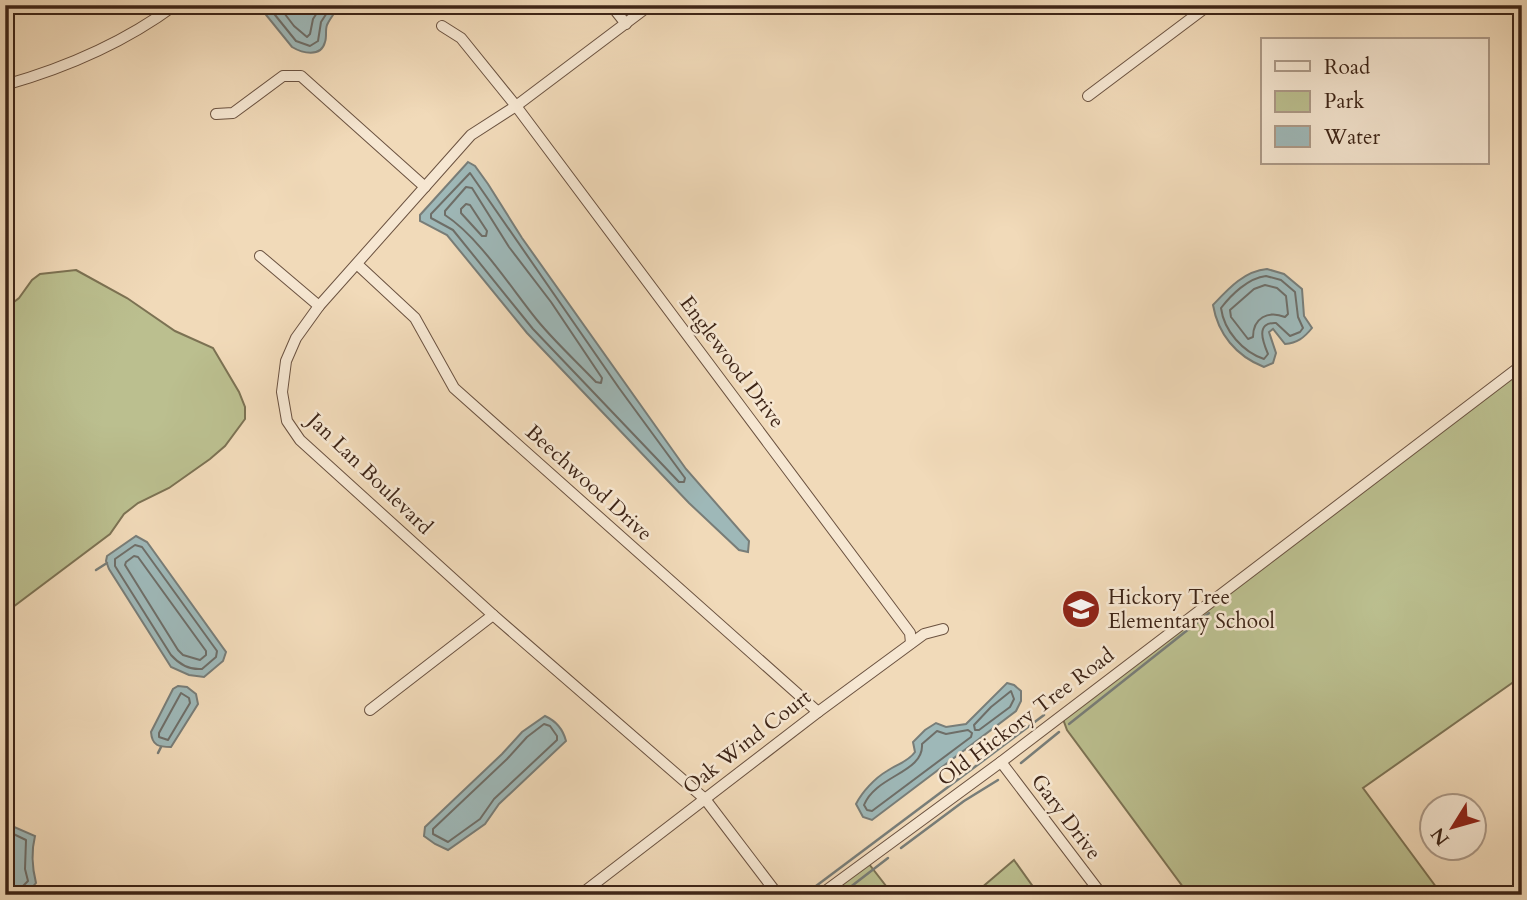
<svg xmlns="http://www.w3.org/2000/svg" width="1527" height="900" font-family="Cardo,serif">
  <rect width="100%" height="100%" fill="#f1dab9"/>
  <filter id="stains"><feTurbulence type="fractalNoise" baseFrequency=".00286" numOctaves="4"/><feColorMatrix values="0 0 0 0 .2 0 0 0 0 .09 0 0 0 0 .02 0 0 0 .5 -.17"/></filter>
  <radialGradient id="worn" r=".72"><stop offset=".6" stop-color="#630" stop-opacity="0"/><stop offset="1" stop-color="#630" stop-opacity=".3"/></radialGradient>
  <g fill="#bbbf8f" stroke="#7c7253" stroke-width="2">
    <polygon points="76,270 127,298 175,331 213,348 239,392 245,407 245,419 225,446 210,459 169,488 138,503 124,514 110,534 5,613 5,309 19,298 32,280 40,274"/>
    <polygon points="1515,375 1522,384 1522,676 1363,788 1442,895 1189,895 1067,730 1063,719"/>
    <polygon points="1014,860 1039,895 973,895"/>
    <polygon points="869,864 893,895 827,895"/>
  </g>
  <g fill="#9eb8b8" stroke="#787d78" stroke-width="2">
    <path d="M258,5H339C336,12 330,18 327,25C325,30 327,37 325,42C321,58 302,53 292,47Z"/>
    <polygon points="468,162 475,166 488,184 522,238 686,469 749,541 748,552 739,550 689,503 527,333 447,235 420,221 420,215"/>
    <path d="M1267,269L1284,274L1302,289L1304,316L1312,328C1304,338 1297,343 1285,344L1273,329L1269,332L1276,353L1273,363L1264,367C1236,356 1218,334 1213,305C1228,289 1244,271 1267,269Z"/>
    <polygon points="136,536 147,542 226,652 223,661 204,677 189,675 171,667 109,569 106,561 107,556"/>
    <path d="M1007,683L1014,685L1021,691V701L1016,711L872,820L863,817L856,804C862,792 875,778 887,771C897,764 908,762 915,752L913,742L925,730L936,723L946,727L966,724Z"/>
    <path d="M178,686L187,687L196,694L198,704L171,747C159,747 152,746 151,732L173,689Z"/>
    <path d="M545,716C556,721 563,729 566,741L499,804L485,824L448,850L435,844L424,836L425,827L502,754L522,732Z"/>
    <path d="M5,823L35,836C31,852 32,867 36,883C28,893 18,895 5,895Z"/>
  </g>
  <g fill="none" stroke-linecap="round" stroke-linejoin="round">
    <g stroke="#6e6e68" stroke-width="2">
      <polyline points="267,5 296,41 310,46 318,41 321,22 332,5"/>
      <polyline points="278,5 294,26 307,37 310,34 313,19 322,5"/>
      <polygon points="470,173 619,388 685,478 684,482 679,482 533,329 453,230 431,218 431,214"/>
      <path d="M466,187L472,188L509,247L551,302L602,378L601,383L596,382C577,362 555,342 537,320C511,288 479,237 445,215V211Z"/>
      <polygon points="466,204 470,205 487,231 486,236 482,236 461,213 461,209"/>
      <path d="M1266,276L1281,280L1295,292L1298,317L1303,328L1300,332L1290,336L1276,323C1255,322 1263,342 1268,354L1264,359C1243,352 1224,331 1221,308C1231,295 1248,278 1266,276Z"/>
      <path d="M1265,285L1277,288L1286,296L1288,314L1285,317C1268,310 1253,318 1253,337L1248,339L1231,317L1230,310L1254,289Z"/>
      <path d="M135,545L142,547L217,651L216,657L202,669C190,670 179,664 171,655L115,566V559Z"/>
      <polygon points="134,556 138,557 206,651 206,655 200,660 183,655 178,650 125,565 126,562"/>
      <polygon points="1011,691 1014,699 1010,707 979,730 975,730 974,725 991,707"/>
      <polygon points="181,693 189,698 190,703 168,740 159,737 159,733"/>
      <polygon points="544,724 550,726 557,736 557,740 494,799 480,819 448,842 433,834 433,829 507,759 527,737"/>
      <path d="M968,730L972,733L971,737L872,811L867,810L864,805C876,775 924,773 922,744L937,731L946,734Z"/>
      <polyline points="5,830 26,840 25,869 28,881 20,889 19,895"/>
    </g>
    <g stroke="#787d78" stroke-width="2.5">
      <polyline points="96,570 107,563"/>
      <polyline points="1069,724 1209,613"/>
      <polyline points="158,753 161,747"/>
      <polyline points="1021,763 1059,732"/>
      <polyline points="901,848 964,801 998,780"/>
      <polyline points="804,895 1044,715"/>
      <polyline points="840,895 888,858"/>
    </g>
    <defs>
      <g id="minor">
        <polyline points="611,5 626,24"/>
        <polyline points="650,5 516,106 471,135 319,306 296,338 286,361 282,392 287,421 300,440 493,615 705,799 778,895"/>
        <polyline points="442,26 461,38 516,106 910,633 911,643"/>
        <path d="M5,85C65,68 125,42 175,5"/>
        <polyline points="1088,96 1209,5"/>
        <polyline points="216,114 233,113 283,76 301,76 425,187"/>
        <polyline points="260,256 319,306"/>
        <polyline points="358,265 415,318 454,388 818,712"/>
        <polyline points="370,710 493,615"/>
        <polyline points="1001,762 1102,895"/>
        <polyline points="580,895 818,712 924,634 943,629"/>
        <polyline points="820,895 1001,762 1522,365"/>
      </g>
    </defs>
    <use href="#minor" stroke="#6b5240" stroke-width="12"/>
    <use href="#minor" stroke="#f6e7d2" stroke-width="10"/>
  </g>
  <defs>
    <symbol id="school-disc" viewBox="-11 -11 22 22"><circle r="9.5" fill="#8f2418" stroke="#f6e7d2"/><path d="M0-5L7-2L0 1L-7-2ZM-4 1L0 2.5L4 1V4Q0 6-4 4Z" fill="#fff"/></symbol>
  </defs>
  <g fill-rule="evenodd">
    <use href="#school-disc" x="1059" y="587" width="44" height="44"/>
  </g>
  <g text-anchor="middle" dominant-baseline="central" stroke-width="5" stroke-linejoin="round" paint-order="stroke">
    <g font-size="21" fill="#3e2517" stroke="#f6e7d2">
      <text transform="translate(732 362) rotate(53)">Englewood Drive</text>
      <text transform="translate(370 474) rotate(44)">Jan Lan Boulevard</text>
      <text transform="translate(589 483) rotate(42)">Beechwood Drive</text>
      <text transform="translate(1026 717) rotate(-37)">Old Hickory Tree Road</text>
      <text transform="translate(747 742) rotate(-38)">Oak Wind Court</text>
      <text transform="translate(1066 817) rotate(53)">Gary Drive</text>
    </g>
    <g font-size="21" fill="#3e2517" stroke="#f6e7d2" text-anchor="start">
      <text x="1108" y="597">Hickory Tree<tspan x="1108" dy="24">Elementary School</tspan></text>
    </g>
  </g>
  <rect width="1527" height="900" fill="none" stroke="#f1dab9" stroke-width="28"/>
  <rect x="7" y="7" width="1513" height="886" fill="none" stroke="#3e2517" stroke-width="3.5"/>
  <rect x="14" y="14" width="1499" height="872" fill="none" stroke="#3e2517" stroke-width="2"/>
  <rect x="1261" y="38" width="228" height="126" fill="#f6e7d2" stroke="#ac9987" stroke-width="2"/>
  <rect x="1275" y="61" width="35" height="10" fill="#f6e7d2" stroke="#ac9987" stroke-width="2"/>
  <text x="1324" y="74" font-size="21" fill="#3e2517">Road</text>
  <rect x="1275" y="91" width="35" height="21" fill="#bbbf8f" stroke="#ac9987" stroke-width="2"/>
  <text x="1324" y="108" font-size="21" fill="#3e2517">Park</text>
  <rect x="1275" y="126" width="35" height="21" fill="#9eb8b8" stroke="#ac9987" stroke-width="2"/>
  <text x="1324" y="144" font-size="21" fill="#3e2517">Water</text>
  <g transform="translate(1453 827) rotate(233)"><circle r="33" fill="#f6e7d2" stroke="#ac9987" stroke-width="2"/>
  <path d="M0-5L12 26L0 18L-12 26Z" fill="#8f2418"/>
  <text y="-10" font-size="19" font-weight="bold" text-anchor="middle" fill="#3e2517">N</text>
  </g>
  <rect width="100%" height="100%" filter="url(#stains)"/>
  <rect width="100%" height="100%" fill="url(#worn)"/>
</svg>
